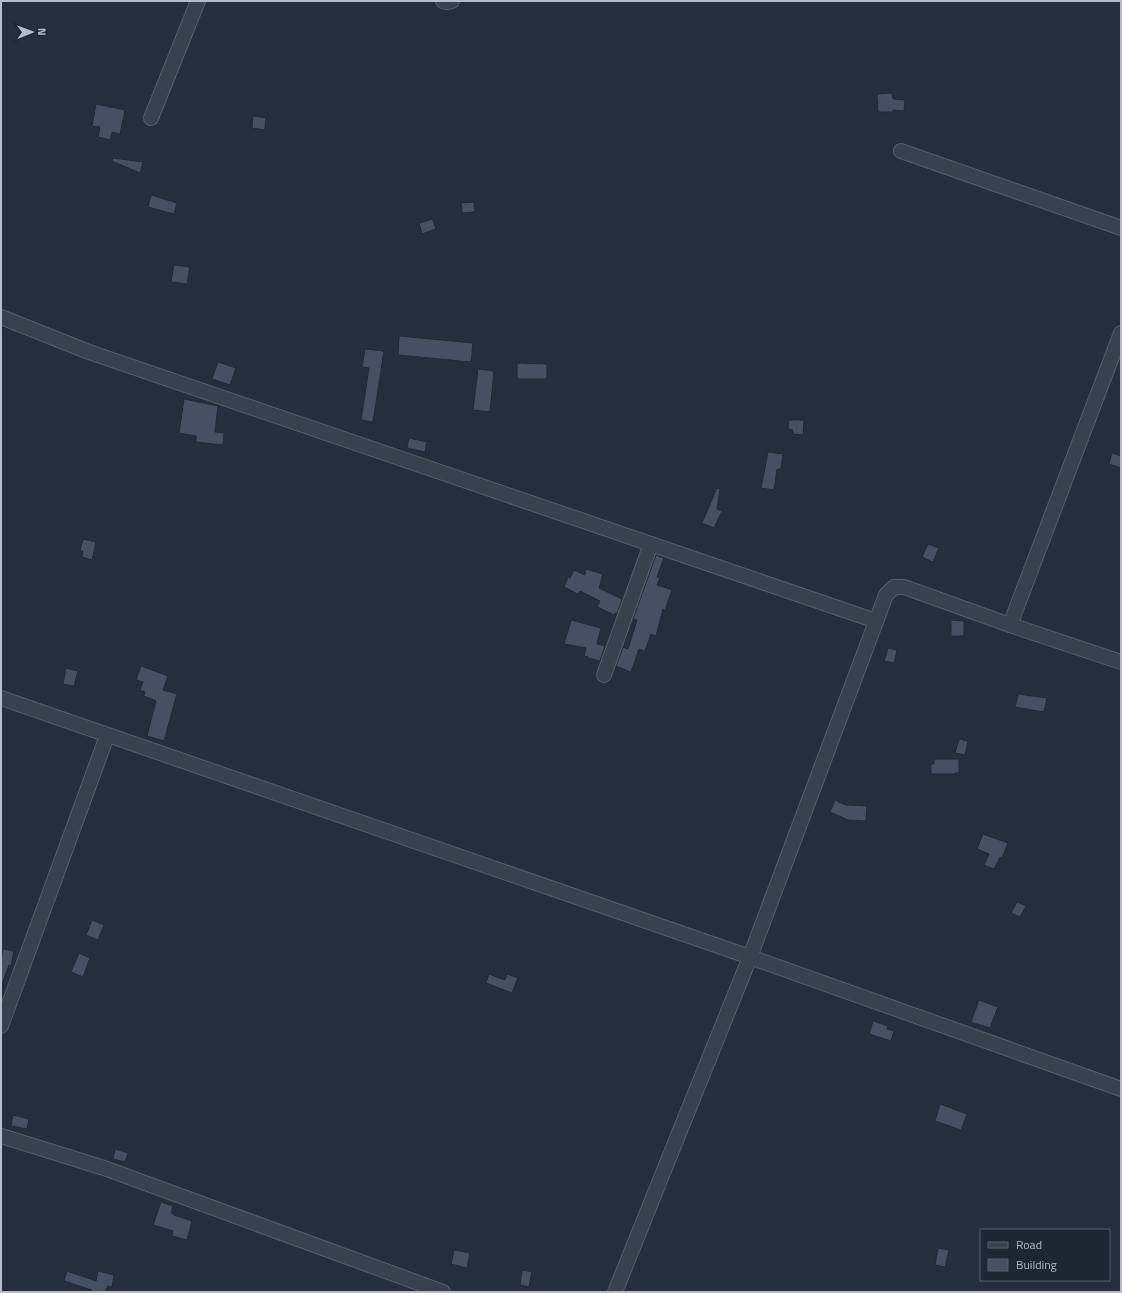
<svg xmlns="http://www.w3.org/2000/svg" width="1122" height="1293" font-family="'Titillium Web',sans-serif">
  <rect width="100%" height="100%" fill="#242f3e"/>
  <g fill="#455162" stroke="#1f2835">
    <polygon points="892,93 893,99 905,100 904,111 893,110 893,112 878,112 877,94"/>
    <polygon points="96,104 125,110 120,134 112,132 110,140 98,137 100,127 92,126"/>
    <polygon points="253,116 266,118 265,130 252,128"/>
    <polygon points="113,158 143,162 140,173 112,161"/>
    <polygon points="151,195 177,203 174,214 148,207"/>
    <polygon points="474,202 475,212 462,213 461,203"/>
    <polygon points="433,219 436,229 422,234 419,223"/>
    <polygon points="174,265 190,267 187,284 171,282"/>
    <polygon points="399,336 473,343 471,362 398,355"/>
    <polygon points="365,349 384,351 373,422 361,420 369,368 362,367"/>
    <polygon points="218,362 236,368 230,385 212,379"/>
    <polygon points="517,363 547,364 547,379 517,379"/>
    <polygon points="478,369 494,371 490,412 473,410"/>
    <polygon points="184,399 218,406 215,432 224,433 223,445 196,442 196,436 179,433"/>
    <polygon points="789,420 804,420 803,435 793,434 793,430 788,429"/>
    <polygon points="409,438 427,442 425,452 407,448"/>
    <polygon points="768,452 783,454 781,469 777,469 774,490 761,488"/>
    <polygon points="1112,453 1121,456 1121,468 1109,464"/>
    <polygon points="717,488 720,489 717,509 722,511 714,528 702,523"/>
    <polygon points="83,539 96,542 92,560 82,557 83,551 80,551"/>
    <polygon points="928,544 939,548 933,562 922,557"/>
    <polygon points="656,555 664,558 657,577 660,578 657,585 672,590 665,610 663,609 656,636 651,634 645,651 639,649 631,672 616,666 623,647 628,649 637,620 633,619"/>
    <polygon points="586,569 603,574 599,588 622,599 617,614 615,613 614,615 597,607 600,601 580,591 578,594 564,587 568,577 570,578 574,570 585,575"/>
    <polygon points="571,620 601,628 597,644 605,646 600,661 588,658 588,657 584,656 586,648 564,644"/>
    <polygon points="951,620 964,621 964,636 951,636"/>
    <polygon points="888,648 897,650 894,663 884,661"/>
    <polygon points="141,666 168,676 163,690 177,694 164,741 147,736 156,701 144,696 145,692 140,690 143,682 136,680"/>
    <polygon points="66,668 78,671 74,686 63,684"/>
    <polygon points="1018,694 1047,698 1044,712 1015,707"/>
    <polygon points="959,739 968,741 965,755 955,753"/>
    <polygon points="934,759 959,759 959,773 955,773 955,774 931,774 931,764 934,764"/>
    <polygon points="835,800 846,805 867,806 866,821 848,820 830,812"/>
    <polygon points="983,834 1008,843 1002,858 1000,857 994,869 984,865 989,854 977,849"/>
    <polygon points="1017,902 1026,906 1020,917 1011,913"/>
    <polygon points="92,920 104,925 98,940 86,935"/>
    <polygon points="3,949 14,951 11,966 9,965 2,984 1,984 1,960"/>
    <polygon points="79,953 90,958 83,977 71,972"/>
    <polygon points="489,974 505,980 507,974 518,978 512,993 486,983"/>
    <polygon points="979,1000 998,1007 990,1028 971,1022"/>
    <polygon points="873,1021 888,1026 887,1029 894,1031 891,1041 869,1034"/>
    <polygon points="940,1104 967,1114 961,1130 935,1121"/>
    <polygon points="13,1115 29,1119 27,1129 11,1126"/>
    <polygon points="115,1149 128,1153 125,1162 113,1159"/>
    <polygon points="161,1202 173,1206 171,1213 174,1214 174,1215 192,1221 187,1240 172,1236 173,1231 153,1225"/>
    <polygon points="938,1248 949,1250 945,1267 935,1265"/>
    <polygon points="454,1250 470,1253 467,1268 451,1264"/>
    <polygon points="522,1270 532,1272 529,1287 520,1285"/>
    <polygon points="67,1271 96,1281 98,1271 114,1275 112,1287 108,1286 105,1292 91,1292 92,1290 64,1281"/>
  </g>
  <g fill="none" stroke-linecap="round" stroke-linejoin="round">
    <defs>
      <g id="minor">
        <polyline points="443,1 446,2 452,1"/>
        <polyline points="151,118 198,1"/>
        <polyline points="901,151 1121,228"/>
        <polyline points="1,317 89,352 876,621"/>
        <polyline points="1010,625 1121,333"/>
        <polyline points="604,675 651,544"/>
        <polyline points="1,698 750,957 1121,1089"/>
        <polyline points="1,1026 107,736"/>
        <polyline points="1,1136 104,1168 443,1292"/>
        <polyline points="615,1292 750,957 886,595 894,587 904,587 1010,625 1121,662"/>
      </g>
    </defs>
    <use href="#minor" stroke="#565f6c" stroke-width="16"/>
    <use href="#minor" stroke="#38414e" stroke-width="14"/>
  </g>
  <rect width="1122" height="1293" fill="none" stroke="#b4bcc9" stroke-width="4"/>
  <rect x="980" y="1229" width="130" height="52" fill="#1d2633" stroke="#59626f"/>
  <rect x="988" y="1242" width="20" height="6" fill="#38414e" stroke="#59626f"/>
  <text x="1016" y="1249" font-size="12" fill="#b4bcc9">Road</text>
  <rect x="988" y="1259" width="20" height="12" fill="#455162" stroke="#59626f"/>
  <text x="1016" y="1269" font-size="12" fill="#b4bcc9">Building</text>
  <g transform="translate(32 32) rotate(89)" stroke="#1d2633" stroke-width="3" paint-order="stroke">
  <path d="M0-3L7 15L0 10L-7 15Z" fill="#b4bcc9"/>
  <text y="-6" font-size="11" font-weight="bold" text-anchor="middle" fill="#b4bcc9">N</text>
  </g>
</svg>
